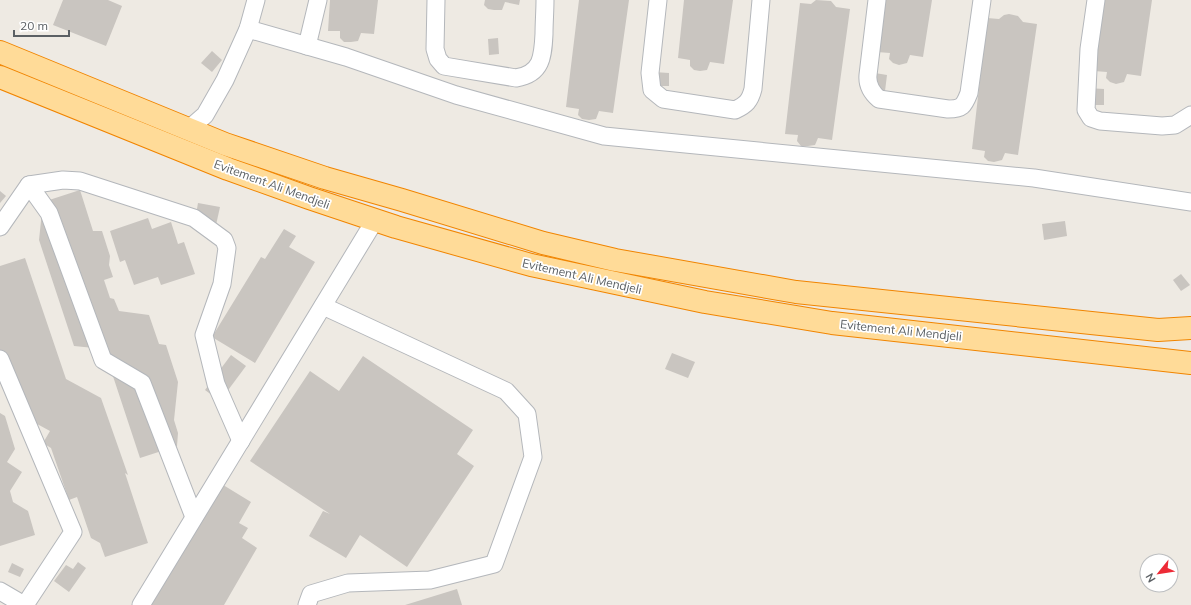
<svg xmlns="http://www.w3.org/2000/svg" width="1191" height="605" font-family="Mulish,sans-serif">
  <rect width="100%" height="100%" fill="#eeeae3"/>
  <g fill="#c9c5c0">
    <polygon points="63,0 108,0 122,6 106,46 53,25"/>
    <polygon points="330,0 378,0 374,34 361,33 358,41 351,42 344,42 340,38 340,31 328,31"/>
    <polygon points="485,0 520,0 519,5 505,2 502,10 494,10 488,9 484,5"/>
    <polygon points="579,0 629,0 613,113 599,111 596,119 589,120 582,119 578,115 579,109 566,107"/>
    <polygon points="684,0 733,0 724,64 710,62 707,70 700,71 694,70 690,66 690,60 678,58"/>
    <polygon points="816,0 831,1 836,7 850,9 832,140 818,138 815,145 808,146 801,146 797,141 798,135 785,134 800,3 811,4"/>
    <polygon points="883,0 932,0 923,57 910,55 907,63 899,65 893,63 889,59 890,53 877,52"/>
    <polygon points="1102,0 1152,0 1141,76 1127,74 1124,82 1116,84 1110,82 1106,78 1107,72 1094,71"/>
    <polygon points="1009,14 1018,16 1023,22 1037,24 1018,155 1005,153 1002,160 994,162 988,161 984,157 985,151 972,149 987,18 999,19 1004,15"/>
    <polygon points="498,38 499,54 489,55 488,39"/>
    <polygon points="212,51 222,60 212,72 201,63"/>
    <polygon points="654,72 669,73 669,86 654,86"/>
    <polygon points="875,73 887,75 885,91 873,89"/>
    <polygon points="1088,88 1104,89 1104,105 1088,105"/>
    <polygon points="80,190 93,231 102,231 110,256 109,265 113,277 104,280 110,298 114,299 119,311 149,315 159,344 166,345 178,382 174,420 178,433 177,446 140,458 104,349 74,346 39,240 43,202"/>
    <polygon points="0,191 6,196 0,203"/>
    <polygon points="198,203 220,207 216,225 195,220"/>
    <polygon points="148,218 152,229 171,222 178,244 184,242 195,274 161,285 158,277 134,285 125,260 120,262 110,231"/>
    <polygon points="1065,221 1067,236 1044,240 1042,224"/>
    <polygon points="284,229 296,236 289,247 315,262 255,363 212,337 261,257 265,259"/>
    <polygon points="25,258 66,379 101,398 128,475 125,473 148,543 105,557 100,543 91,538 77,497 69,500 51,448 43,443 50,431 17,413 0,378 0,266"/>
    <polygon points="1181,274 1190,285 1181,291 1173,280"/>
    <polygon points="672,353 695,362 688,378 665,369"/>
    <polygon points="231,355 246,366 220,401 205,390"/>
    <polygon points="363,356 473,430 457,454 474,466 407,567 360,535 346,558 309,536 323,511 330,514 250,461 310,371 339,391"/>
    <polygon points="0,413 5,416 15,449 7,462 22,472 10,491 13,502 28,511 35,535 0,546"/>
    <polygon points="215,480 251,502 239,523 248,528 242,538 257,548 224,605 140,605"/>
    <polygon points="78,562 86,568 69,592 54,581 66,565 73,569"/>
    <polygon points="12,563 24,569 20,577 8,572"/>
    <polygon points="457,589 462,605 405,605"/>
  </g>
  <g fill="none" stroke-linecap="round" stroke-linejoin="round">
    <defs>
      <g id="minor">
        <path d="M436,0L435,49L438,59L444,66L516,78C542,74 543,56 544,34C544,23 545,11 545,0"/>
        <path d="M658,0L650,73L652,90L663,99L735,110C746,105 750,101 753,89L761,0"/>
        <path d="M877,0L868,75C867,85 872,93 879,99L948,109C962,109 964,106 969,93L982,0"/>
        <polyline points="1096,0 1089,49 1086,110 1091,118 1100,121 1162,126 1175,125 1191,115"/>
        <polyline points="248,29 346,57 456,95 604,136 1034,178 1191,202"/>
        <polyline points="307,46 318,0"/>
        <polyline points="189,129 205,115 225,80 248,29 256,0"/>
        <polyline points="29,185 49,213 103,360 142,383 194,517"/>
        <polyline points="0,227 29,185 63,180 80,181 194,218 224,240 227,248 222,284 204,335 216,384 241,441"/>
        <polyline points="0,359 73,532 25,605"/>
        <polyline points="0,591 24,605"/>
        <polyline points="141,605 375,220"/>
        <polyline points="307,605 311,594 348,583 430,580 494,564 533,457 527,414 506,391 323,306"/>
      </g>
      <g id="trunk">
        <polyline points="0,52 225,144 325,178 402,200 543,243 615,260 796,292 1158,330 1191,328"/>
        <polyline points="0,77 228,169 309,198 396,227 531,265 705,302 832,323 1191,363"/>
      </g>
    </defs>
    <use href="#minor" stroke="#b4b7bb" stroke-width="19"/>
    <use href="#trunk" stroke="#f18500" stroke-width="24"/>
    <use href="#minor" stroke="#fff" stroke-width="17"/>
    <use href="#trunk" stroke="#ffdb98" stroke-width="22"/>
  </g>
  <g text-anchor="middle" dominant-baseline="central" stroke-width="3.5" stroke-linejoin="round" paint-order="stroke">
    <g font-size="12" fill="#5b6064" stroke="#fff">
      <text transform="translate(272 184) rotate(20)">Evitement Ali Mendjeli</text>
      <text transform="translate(582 276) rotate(13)">Evitement Ali Mendjeli</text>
      <text transform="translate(901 330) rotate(6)">Evitement Ali Mendjeli</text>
    </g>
  </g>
  <g transform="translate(1159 573) rotate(240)"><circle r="19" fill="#ffffff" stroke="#bdbfc1"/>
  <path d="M0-3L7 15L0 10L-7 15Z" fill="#ed2a36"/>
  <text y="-6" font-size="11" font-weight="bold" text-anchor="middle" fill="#5b6064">N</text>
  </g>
  <path d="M14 30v6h55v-6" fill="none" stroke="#5b6064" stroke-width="2"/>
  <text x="20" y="30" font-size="12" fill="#5b6064" stroke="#ffffff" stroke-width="3" paint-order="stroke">20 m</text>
</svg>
